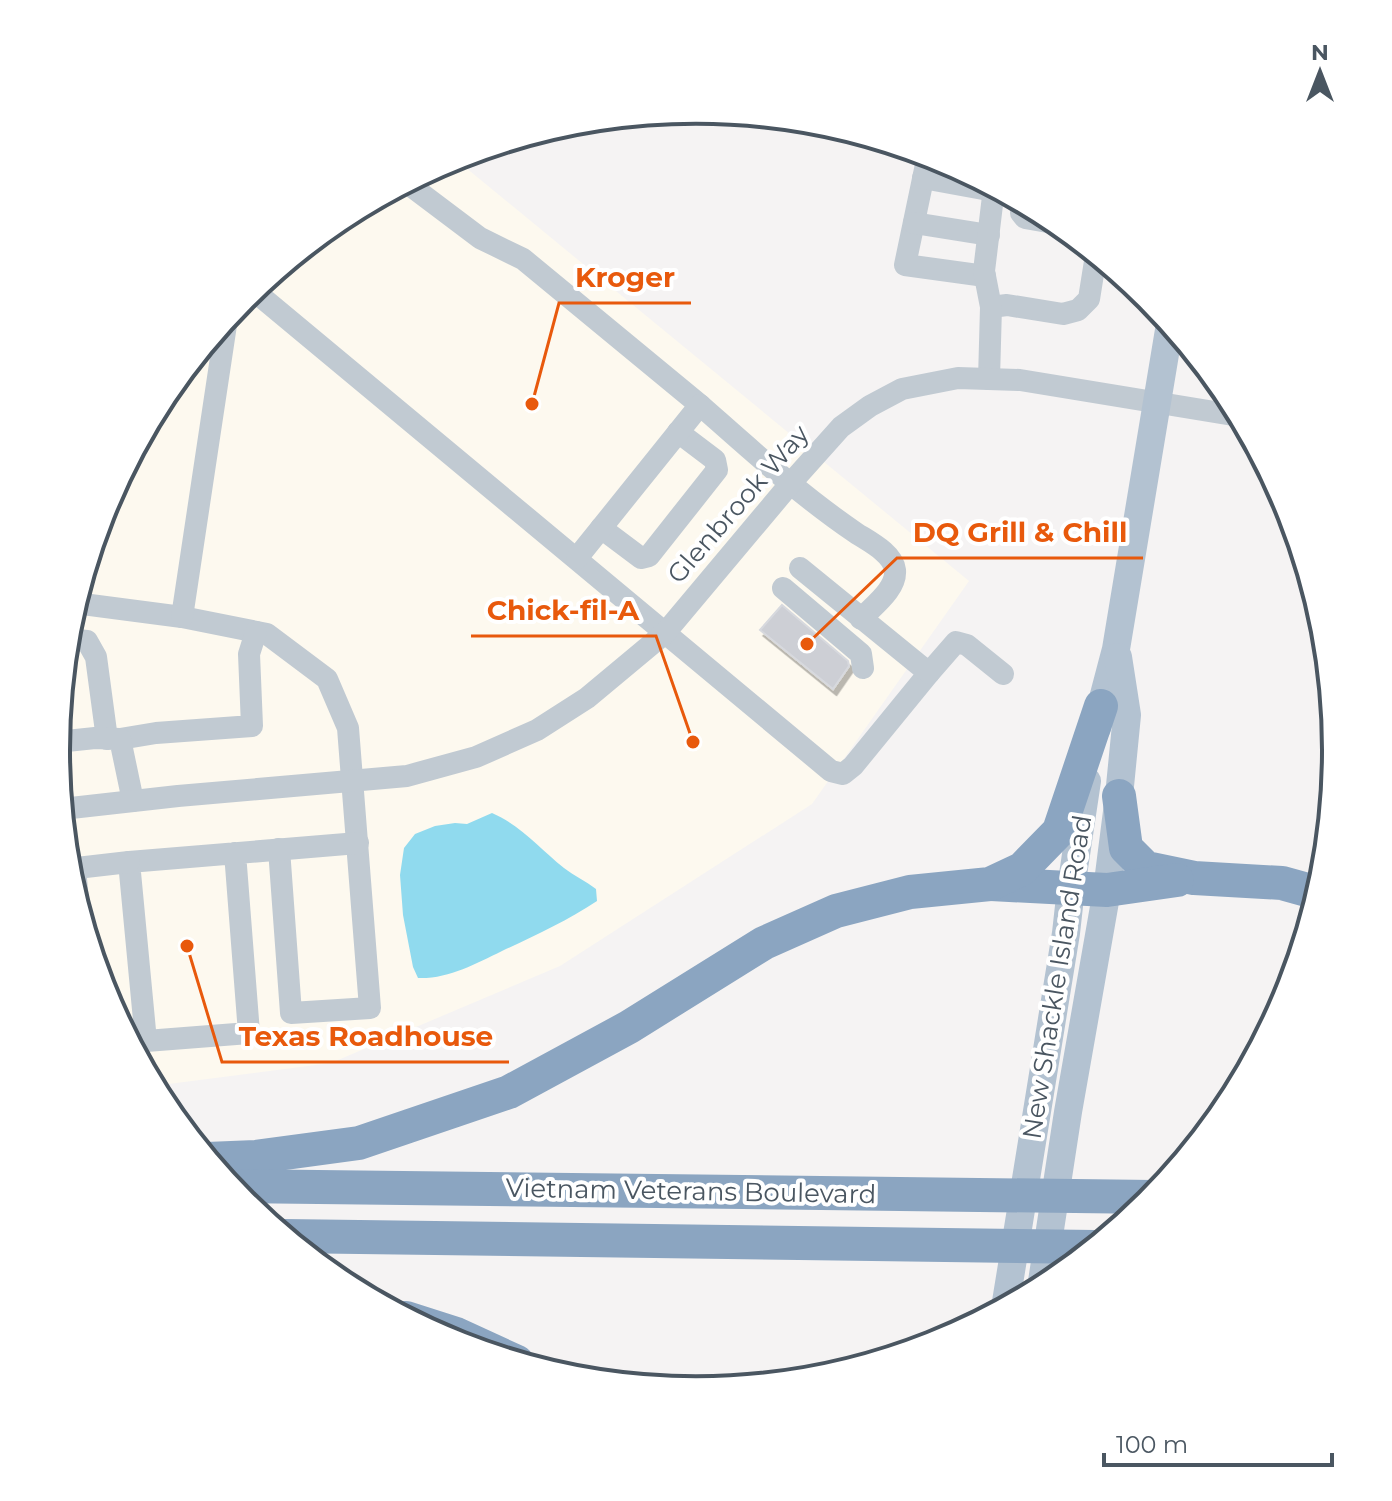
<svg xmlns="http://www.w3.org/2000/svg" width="1392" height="1501" font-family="Montserrat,sans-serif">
  <defs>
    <filter id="shadow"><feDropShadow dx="3.5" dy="6" stdDeviation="0" flood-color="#0004"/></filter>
  </defs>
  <rect width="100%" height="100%" fill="#f5f3f3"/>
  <polygon fill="#fdf9ef" points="454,158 969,581 812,804 560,966 331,1063 153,1086 105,995 68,875 56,750 68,625 105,505 164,395 244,298 341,218"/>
  <path fill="#90daee" d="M492,813C520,825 540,849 564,868C574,876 586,881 596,889L597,901C567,921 534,936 502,951C475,964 449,979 418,978L413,967L403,915L400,875L404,848L415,834L435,826L455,823L467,824Z"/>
  <polygon fill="#cdcfd5" stroke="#d7d9de" stroke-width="2" filter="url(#shadow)" points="782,605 848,661 849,666 833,689 760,630"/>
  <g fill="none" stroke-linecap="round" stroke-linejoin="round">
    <g stroke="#c1cad2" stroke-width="22">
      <polyline points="928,155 905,265 985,276"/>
      <polyline points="923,178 994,191"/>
      <polyline points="407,183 480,238 523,259 700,405"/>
      <polyline points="1022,202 1021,213 1025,218 1059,224"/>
      <polyline points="914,223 989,235"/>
      <polyline points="253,290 831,771 843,774 853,766 929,673"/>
      <polyline points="991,307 1007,305 1063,314 1078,310 1089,299 1096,255"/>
      <polyline points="989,379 991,307 984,271 994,188"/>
      <polyline points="601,528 641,558 649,556 717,470 715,460 678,432"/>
      <path d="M577,558L700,405C750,449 800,495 856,533C868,541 893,553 895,570C897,589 873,606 861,619"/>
      <polyline points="800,568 929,673 956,642 967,645 1003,674"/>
      <polyline points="783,588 861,654 863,668"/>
      <polyline points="75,603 182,617 267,634 327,679 348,728 370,1008 291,1013 279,849"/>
      <polyline points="182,617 227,318"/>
      <polyline points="67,639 87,641 96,657 107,739"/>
      <polyline points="120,739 156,733 252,726 249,654 256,632"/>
      <polyline points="57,742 95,738 120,739 133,801"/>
      <polyline points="62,809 178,796 407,776 476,757 537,730 587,698 665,633 790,484 841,427 870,406 902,389 958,378 1020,380 1239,416"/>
      <polyline points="235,853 249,1033 146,1041 129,862 358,843"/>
      <polyline points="75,868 79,911"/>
      <polyline points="68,869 129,862"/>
    </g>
    <g stroke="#b3c2d1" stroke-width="28">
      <polyline points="1097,728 1101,706 1116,649 1170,324"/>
      <polyline points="1041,1288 1068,1112 1107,890 1119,796 1127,715 1118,657"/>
      <polyline points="1005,1308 1066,933 1071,888 1087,781"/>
    </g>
    <g stroke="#8ba5c1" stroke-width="34">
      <polyline points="1119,796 1126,848 1146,868 1194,878 1282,883 1318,893"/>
      <polyline points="991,884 1107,890 1177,880"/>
      <polyline points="207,1159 256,1157 359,1143 509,1092 629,1027 764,943 836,911 910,892 990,884 1022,869 1059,831 1101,706"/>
      <polyline points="229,1186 1153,1197"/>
      <polyline points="284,1236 1095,1247"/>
      <polyline points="406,1318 456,1334 517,1362"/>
    </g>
  </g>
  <g text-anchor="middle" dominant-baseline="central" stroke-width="8" stroke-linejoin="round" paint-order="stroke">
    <g font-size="26" fill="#4a5661" stroke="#fff">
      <text transform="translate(738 504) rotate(-49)">Glenbrook Way</text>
      <text transform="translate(1057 977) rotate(-81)">New Shackle Island Road</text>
      <text transform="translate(691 1191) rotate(1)">Vietnam Veterans Boulevard</text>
    </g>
  </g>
  <path d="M0 0H1392V1501H0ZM70 750a626 626 0 1 1 1252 0a626 626 0 1 1-1252 0Z" fill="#fff" fill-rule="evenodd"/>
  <path fill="none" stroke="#4a5661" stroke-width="4" d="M70 750a626 626 0 1 1 1252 0a626 626 0 1 1-1252 0Z"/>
  <path fill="none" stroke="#e8590c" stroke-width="3" d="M532 404L559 303H691M807 644L897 558H1143M693 742L656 636H471M187 946L222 1062H509"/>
  <g fill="#e8590c" stroke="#fff" stroke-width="3">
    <circle cx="532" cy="404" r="8"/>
    <circle cx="807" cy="644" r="8"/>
    <circle cx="693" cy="742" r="8"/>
    <circle cx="187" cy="946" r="8"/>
  </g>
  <g font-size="28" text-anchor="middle" font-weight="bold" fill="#e8590c" stroke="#fff" stroke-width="8" stroke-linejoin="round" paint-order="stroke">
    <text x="625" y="287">Kroger</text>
    <text x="1020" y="542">DQ Grill &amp; Chill</text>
    <text x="563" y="620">Chick-fil-A</text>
    <text x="366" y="1046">Texas Roadhouse</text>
  </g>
  <g transform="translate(1320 72)" stroke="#ffffff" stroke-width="6" paint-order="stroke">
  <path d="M0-6L14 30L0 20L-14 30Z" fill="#4a5661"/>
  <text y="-12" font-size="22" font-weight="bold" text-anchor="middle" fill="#4a5661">N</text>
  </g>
  <path d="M1104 1453v12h228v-12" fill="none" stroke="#4a5661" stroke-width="4"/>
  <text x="1116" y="1453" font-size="24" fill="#4a5661" stroke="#ffffff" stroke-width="6" paint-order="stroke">100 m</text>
</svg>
